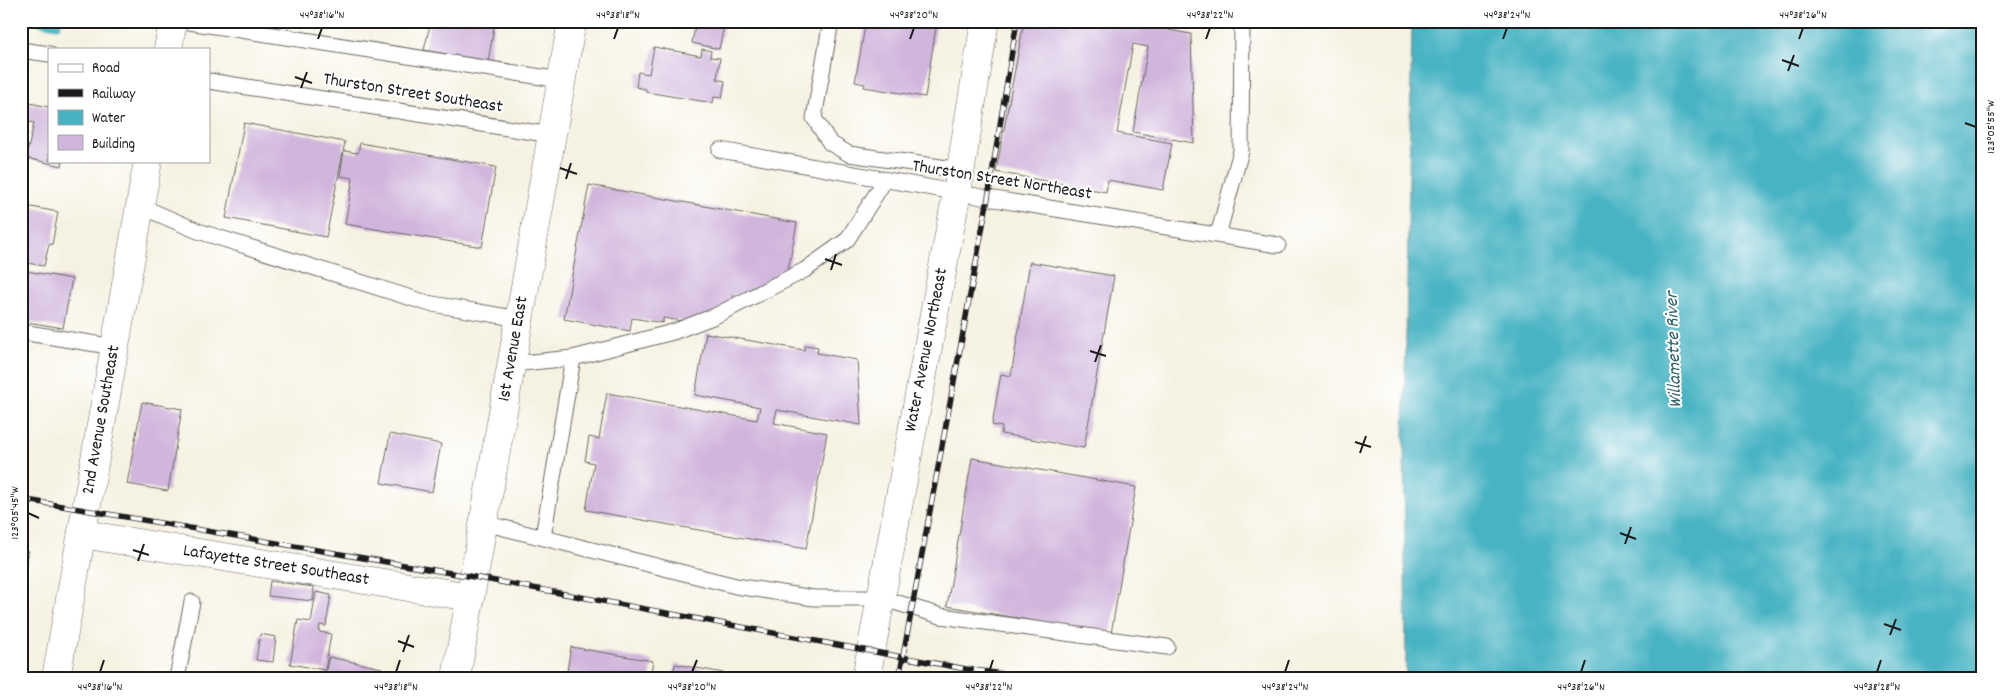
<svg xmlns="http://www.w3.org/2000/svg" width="2004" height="699" font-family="Dekko,sans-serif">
  <rect width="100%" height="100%" fill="#fff"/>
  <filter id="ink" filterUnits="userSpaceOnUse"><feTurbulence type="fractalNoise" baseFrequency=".02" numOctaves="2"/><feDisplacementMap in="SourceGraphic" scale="10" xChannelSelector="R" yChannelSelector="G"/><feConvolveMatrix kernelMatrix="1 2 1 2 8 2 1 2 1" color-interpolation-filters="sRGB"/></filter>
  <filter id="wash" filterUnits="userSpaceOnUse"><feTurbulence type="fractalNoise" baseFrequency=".0096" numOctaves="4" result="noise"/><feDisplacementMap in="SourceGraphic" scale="20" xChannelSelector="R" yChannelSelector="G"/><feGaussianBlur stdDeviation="1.12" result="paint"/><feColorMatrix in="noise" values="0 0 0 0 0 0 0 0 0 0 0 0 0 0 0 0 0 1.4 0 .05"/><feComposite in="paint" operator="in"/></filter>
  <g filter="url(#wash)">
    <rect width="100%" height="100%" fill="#f6f2e2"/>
    <polygon fill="#46b3c3" stroke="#316870" points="1412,21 1980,21 1983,125 1983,678 1406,678 1404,437"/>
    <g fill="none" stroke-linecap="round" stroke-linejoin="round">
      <polyline stroke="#46b3c3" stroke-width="9" points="40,21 57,24"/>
    </g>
    <g id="blocks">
      <g fill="#d0b5dc">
        <polygon points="431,21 495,21 488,62 424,50"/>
        <polygon points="696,21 729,21 728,26 724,25 719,49 692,43"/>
        <polygon points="866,21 937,21 925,97 864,87 865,84 855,82"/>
        <polygon points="1024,21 1170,21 1168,30 1191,34 1194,143 1133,132 1148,47 1133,44 1117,133 1172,143 1163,190 1108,180 1106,192 996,172"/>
        <polygon points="654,47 701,56 702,49 711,51 710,57 720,58 717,79 725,81 722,98 714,97 713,103 646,92 646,89 636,87 638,72 649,74"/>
        <polygon points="30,103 49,107 49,161 63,161 62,166 26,158 34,123 26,121"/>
        <polygon points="244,123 345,142 326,237 226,218"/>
        <polygon points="360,143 496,167 482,247 345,224 353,178 340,176 344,151 358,153"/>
        <polygon points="589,185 797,223 788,271 749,297 733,294 731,306 689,322 663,318 663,323 632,318 630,331 564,319"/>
        <polygon points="21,205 58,212 52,245 49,244 44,266 21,262"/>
        <polygon points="1030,262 1114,276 1084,448 1001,434 1002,427 992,425 1001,374 1011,376"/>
        <polygon points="21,270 72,279 63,328 21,321"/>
        <polygon points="706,333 804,350 805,345 818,347 817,353 857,360 861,425 777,410 774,423 827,433 806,549 586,510 594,463 585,461 589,437 599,439 607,393 757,420 760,407 695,395"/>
        <polygon points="142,402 182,409 168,491 127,484"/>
        <polygon points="390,434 441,444 432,492 381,483"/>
        <polygon points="972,458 1136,487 1111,634 947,606"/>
        <polygon points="21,549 29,551 22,585 21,585"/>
        <polygon points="270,581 314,587 313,601 268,596"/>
        <polygon points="316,592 331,595 326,626 320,625 319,632 331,634 325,670 290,664 298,620 311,622"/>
        <polygon points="260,634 276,637 273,662 256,660"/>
        <polygon points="571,647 653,661 650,678 566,678"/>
        <polygon points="329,657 382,668 380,678 324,678"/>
        <polygon points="675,664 745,677 744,678 673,678"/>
      </g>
    </g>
  </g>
  <g filter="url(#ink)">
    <use href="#blocks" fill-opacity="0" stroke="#686761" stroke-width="1"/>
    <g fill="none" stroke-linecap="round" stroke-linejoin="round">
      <defs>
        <g id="service">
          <polyline points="183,21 561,80"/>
          <polyline points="831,21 814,118 830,143 849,154 961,170"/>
          <polyline points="21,50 49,54"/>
          <polyline points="209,81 551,135"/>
          <polyline points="720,150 988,198 1278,245"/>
          <polyline points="140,206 198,231 427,303 519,319"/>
          <polyline points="1218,235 1241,151 1242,21"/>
          <polyline points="21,332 115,347"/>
          <polyline points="511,364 573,358 673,332 715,316 805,270 847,240 885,180"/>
          <polyline points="484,523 736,586 814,598 881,598 941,616 1167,647"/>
          <polyline points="543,537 573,358"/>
          <polyline points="177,678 192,602"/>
        </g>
        <g id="minor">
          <polyline points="82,534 470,597"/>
          <polyline points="866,678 957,192 985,21"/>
        </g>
        <g id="secondary">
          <polyline points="168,49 173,21"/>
          <polyline points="56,678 148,161"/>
          <polyline points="456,678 572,21"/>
        </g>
      </defs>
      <use href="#service" stroke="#686761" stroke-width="17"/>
      <use href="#minor" stroke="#686761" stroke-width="29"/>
      <use href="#secondary" stroke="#686761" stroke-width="29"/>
      <use href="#service" stroke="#fff" stroke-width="15"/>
      <use href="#minor" stroke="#fff" stroke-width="28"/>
      <use href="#secondary" stroke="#fff" stroke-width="28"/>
      <defs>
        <g id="rail">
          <polyline points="21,499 474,577 966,669 1033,678"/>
          <polyline points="899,678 988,198 1017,21"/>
        </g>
      </defs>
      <use href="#rail" stroke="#1c1c1c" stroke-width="5.5"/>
      <use href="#rail" stroke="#fff" stroke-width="4" stroke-dasharray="11" stroke-linecap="butt"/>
    </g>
  </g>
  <path fill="none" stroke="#1c1c1c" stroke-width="2" d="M318,39L322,28M614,39L618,28M910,39L914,28M1206,39L1210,28M1503,39L1507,28M1799,39L1803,28M1782,60L1799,66M1788,71L1794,55M295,77L312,83M301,88L307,72M1965,123L1976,127M560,168L577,174M566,179L571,163M825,259L842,265M831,270L836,254M1090,351L1106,356M1095,362L1101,345M1355,442L1371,447M1360,453L1366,436M28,513L39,518M1620,533L1636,539M1625,544L1631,527M133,550L149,555M138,561L144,544M1884,624L1901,630M1890,635L1896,619M398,641L414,647M403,652L409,635M100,672L104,660M396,672L400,660M692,672L697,660M989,672L993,660M1285,672L1289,660M1581,672L1585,660M1877,672L1881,660"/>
  <g text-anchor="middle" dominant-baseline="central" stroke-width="4" stroke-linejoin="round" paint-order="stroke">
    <g font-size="18" fill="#1c1c1c" stroke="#fff">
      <text transform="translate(413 94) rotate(9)">Thurston Street Southeast</text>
      <text transform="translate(1002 181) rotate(9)">Thurston Street Northeast</text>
      <text transform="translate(514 349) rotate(-80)">1st Avenue East</text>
      <text transform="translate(927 350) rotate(-79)">Water Avenue Northeast</text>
      <text transform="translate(102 420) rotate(-80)">2nd Avenue Southeast</text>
      <text transform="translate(276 566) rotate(9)">Lafayette Street Southeast</text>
    </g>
    <g font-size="19" font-style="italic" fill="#2f6067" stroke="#fff">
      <text transform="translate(1675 350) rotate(-92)">Willamette River</text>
    </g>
  </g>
  <rect width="2004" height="699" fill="none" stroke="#fff" stroke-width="55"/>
  <rect x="48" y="48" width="162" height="115" fill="#ffffff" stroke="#a4a4a4"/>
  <rect x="58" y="64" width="25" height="8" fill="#ffffff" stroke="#a4a4a4"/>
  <text x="92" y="72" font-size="15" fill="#1c1c1c">Road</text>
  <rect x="58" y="89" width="25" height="8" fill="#1c1c1c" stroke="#a4a4a4"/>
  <text x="92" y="98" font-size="15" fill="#1c1c1c">Railway</text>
  <rect x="58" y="110" width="25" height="15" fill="#46b3c3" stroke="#a4a4a4"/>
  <text x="92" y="122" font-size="15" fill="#1c1c1c">Water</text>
  <rect x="58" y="135" width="25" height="15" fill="#d0b5dc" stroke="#a4a4a4"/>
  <text x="92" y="148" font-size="15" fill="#1c1c1c">Building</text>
  <rect x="28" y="28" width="1948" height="644" fill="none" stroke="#1c1c1c" stroke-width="2"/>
  <g font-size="12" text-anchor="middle" fill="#1c1c1c">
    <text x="322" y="18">44°38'16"N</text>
    <text x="618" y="18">44°38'18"N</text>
    <text x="914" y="18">44°38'20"N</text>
    <text x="1210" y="18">44°38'22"N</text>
    <text x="1507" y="18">44°38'24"N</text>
    <text x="1803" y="18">44°38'26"N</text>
    <text transform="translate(1990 127) rotate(-90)" y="4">123°05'55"W</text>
    <text transform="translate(14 513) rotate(-90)" y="4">123°05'45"W</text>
    <text x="100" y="690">44°38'16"N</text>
    <text x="396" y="690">44°38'18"N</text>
    <text x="692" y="690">44°38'20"N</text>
    <text x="989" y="690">44°38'22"N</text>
    <text x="1285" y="690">44°38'24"N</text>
    <text x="1581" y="690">44°38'26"N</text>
    <text x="1877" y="690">44°38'28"N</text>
  </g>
</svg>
